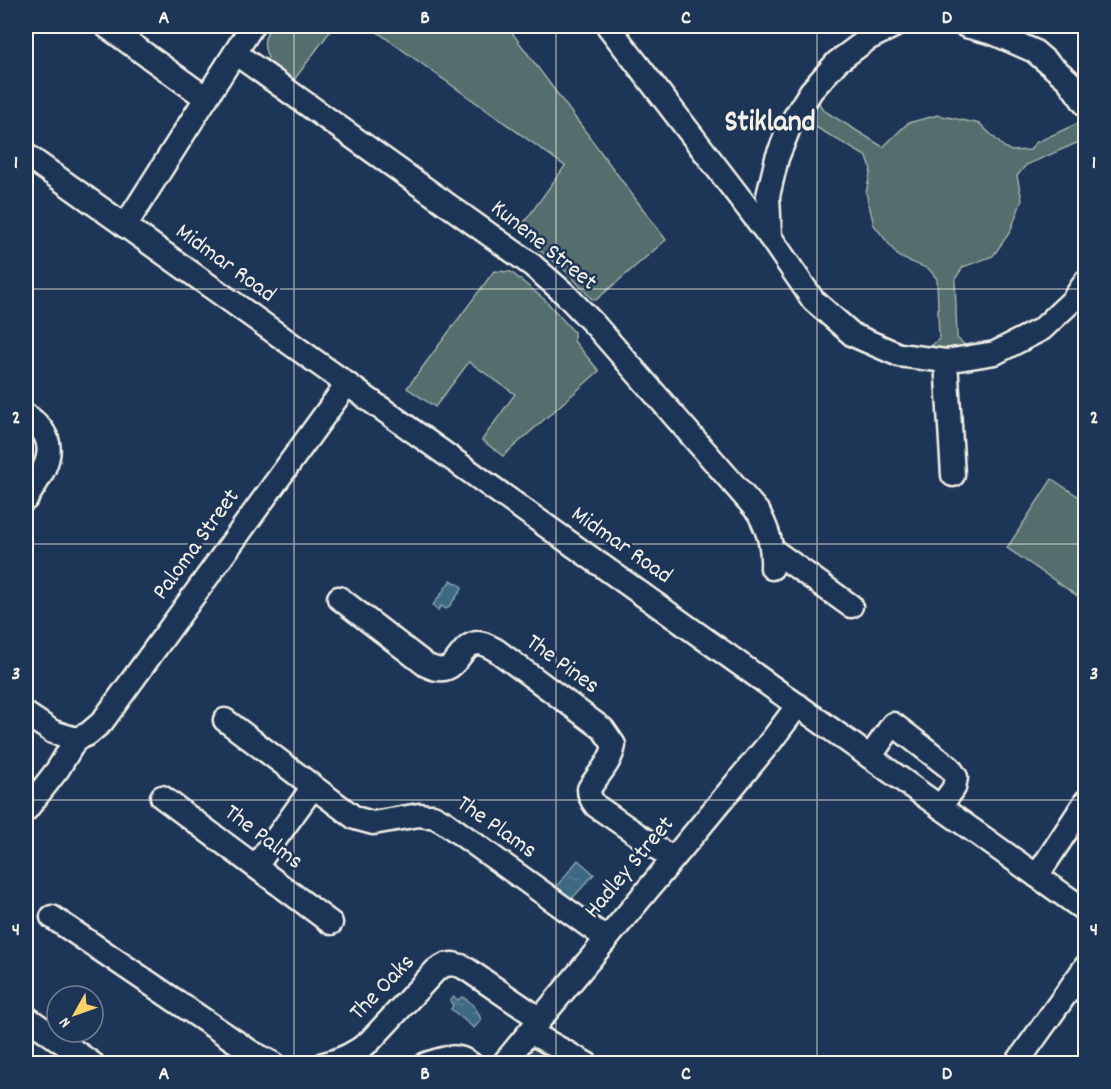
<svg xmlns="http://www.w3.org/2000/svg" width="1111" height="1089" font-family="Dekko,sans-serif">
  <defs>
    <pattern id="water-ripples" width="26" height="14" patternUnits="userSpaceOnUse" patternTransform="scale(1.5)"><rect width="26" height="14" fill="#3d6983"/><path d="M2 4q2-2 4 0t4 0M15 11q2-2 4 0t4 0" fill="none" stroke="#5a7f95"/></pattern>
  </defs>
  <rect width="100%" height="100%" fill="#1d3557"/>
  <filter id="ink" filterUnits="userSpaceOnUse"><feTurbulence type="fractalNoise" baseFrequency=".0167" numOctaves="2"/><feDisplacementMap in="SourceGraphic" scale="12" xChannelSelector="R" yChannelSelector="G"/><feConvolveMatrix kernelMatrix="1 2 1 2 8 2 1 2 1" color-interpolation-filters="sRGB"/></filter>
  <g filter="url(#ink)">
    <polygon fill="#34435f" points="528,1027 590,1064 495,1064"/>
    <g fill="#526e6c" stroke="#a3b0aa" stroke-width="1.5">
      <path d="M271,26H334L294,80L267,60L268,57C262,45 264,37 271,26Z"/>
      <polygon points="369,26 507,26 666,240 596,300 592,299 568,273 537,248 531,237 520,228 565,166"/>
      <polygon points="816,97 823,110 883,147 908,123 938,115 980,124 1004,147 1011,151 1030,150 1035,143 1085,120 1086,139 1026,165 1017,176 1022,200 1010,232 993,256 963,267 955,279 957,338 965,345 965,352 931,352 931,346 939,339 937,279 929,269 899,257 874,225 866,193 871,169 867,157 814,126 803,129 798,126"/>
      <polygon points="494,271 511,272 545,300 574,332 574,341 599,371 503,456 482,440 515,394 469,362 435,407 407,388"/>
      <polygon points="1052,479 1085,501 1085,601 1007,548"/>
    </g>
    <g fill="url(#water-ripples)" stroke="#869fab" stroke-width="1.5">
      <polygon points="451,580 461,586 462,589 448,608 446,609 441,606 438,610 433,605"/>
      <polygon points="578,860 594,874 571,900 556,887"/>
      <path d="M454,997L458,1000L462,997C472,1002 478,1009 481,1020L474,1028L451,1009L453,1005L450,1001Z"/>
    </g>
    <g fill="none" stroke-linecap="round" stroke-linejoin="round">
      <defs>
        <g id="minor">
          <polyline points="106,26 206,98"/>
          <polyline points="608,26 770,237 813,300 853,335 899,355 946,361 995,353 1042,329 1073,300 1086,281"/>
          <polyline points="966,26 993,33 1034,51 1068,80 1086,105"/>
          <path d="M235,53L532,265L564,293L595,325L759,513C769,533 773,546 772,568"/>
          <polyline points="26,155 1086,911"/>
          <polyline points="125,226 252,26"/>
          <polyline points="770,237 768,196 777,158 791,123 811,91 837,62 868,39 894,26"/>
          <polyline points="946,361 953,475"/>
          <path d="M26,415C65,442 46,468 26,499"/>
          <polyline points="773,550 851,606"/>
          <path d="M339,598L426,665C459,682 456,644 478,643C484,643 490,647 496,650L603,729L614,745C611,763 598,774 589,789C589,796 591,800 596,806L673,859"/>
          <polyline points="26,714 53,732 76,739 88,734 102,722 347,384"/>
          <polyline points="225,720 355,818 373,823 419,815 427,816 433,816 444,822 607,939"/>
          <polyline points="870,757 893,724 950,768 956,777 954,788 940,807"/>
          <polyline points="162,797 331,923"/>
          <polyline points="26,810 58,769 76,739"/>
          <polyline points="256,866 313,787"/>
          <polyline points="1037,876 1086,801"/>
          <polyline points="52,917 251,1052 274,1064"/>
          <polyline points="26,1017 93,1064"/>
          <polyline points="530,1032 587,1064"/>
          <path d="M324,1064C342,1060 356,1053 370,1041L436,970L445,965L453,964L461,966L468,970L540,1019"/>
          <path d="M426,1064C443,1059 455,1052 471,1064"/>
          <polyline points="503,1064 771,741 798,705"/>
          <polyline points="1016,1064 1086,966"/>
        </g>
      </defs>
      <use href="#minor" stroke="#f4f1e8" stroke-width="27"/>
      <use href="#minor" stroke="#1d3557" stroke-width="22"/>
    </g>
  </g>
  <path fill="none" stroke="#f4f1e8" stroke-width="1.5" stroke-opacity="0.55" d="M294,26V1064M556,26V1064M817,26V1064M26,289H1086M26,544H1086M26,800H1086"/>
  <g text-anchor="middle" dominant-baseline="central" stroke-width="5" stroke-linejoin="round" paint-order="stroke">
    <g font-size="24" fill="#f4f1e8" stroke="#1d3557">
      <text transform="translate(543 246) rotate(39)">Kunene Street</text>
      <text transform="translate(225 264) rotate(36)">Midmar Road</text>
      <text transform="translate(197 545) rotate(-54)">Paloma Street</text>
      <text transform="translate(621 546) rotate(35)">Midmar Road</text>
      <text transform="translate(562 665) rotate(36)">The Pines</text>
      <text transform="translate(496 828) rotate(35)">The Plams</text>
      <text transform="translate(263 838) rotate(37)">The Palms</text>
      <text transform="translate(630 868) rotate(-50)">Hadley Street</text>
      <text transform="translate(383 988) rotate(-46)">The Oaks</text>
    </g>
    <g font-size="30" font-weight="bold" fill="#f4f1e8" stroke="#1d3557">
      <text x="770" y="124">Stikland</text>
    </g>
  </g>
  <rect width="1111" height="1089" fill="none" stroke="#1d3557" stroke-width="66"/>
  <g transform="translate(75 1014) rotate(230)"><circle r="28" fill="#1d3557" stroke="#738091" stroke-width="1.5"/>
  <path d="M0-4.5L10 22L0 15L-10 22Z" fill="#ffd166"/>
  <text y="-9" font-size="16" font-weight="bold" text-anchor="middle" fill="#f4f1e8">N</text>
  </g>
  <rect x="33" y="33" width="1045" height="1023" fill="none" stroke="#f4f1e8" stroke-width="2"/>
  <g font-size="20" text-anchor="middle" font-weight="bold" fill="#f4f1e8">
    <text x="164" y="23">A</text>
    <text x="425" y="23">B</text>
    <text x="686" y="23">C</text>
    <text x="947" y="23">D</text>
    <text x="16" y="168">1</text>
    <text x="1094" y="168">1</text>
    <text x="16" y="423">2</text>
    <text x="1094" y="423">2</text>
    <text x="16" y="679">3</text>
    <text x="1094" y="679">3</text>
    <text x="16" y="935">4</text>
    <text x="1094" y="935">4</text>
    <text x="164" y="1079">A</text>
    <text x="425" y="1079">B</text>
    <text x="686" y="1079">C</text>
    <text x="947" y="1079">D</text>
  </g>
</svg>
